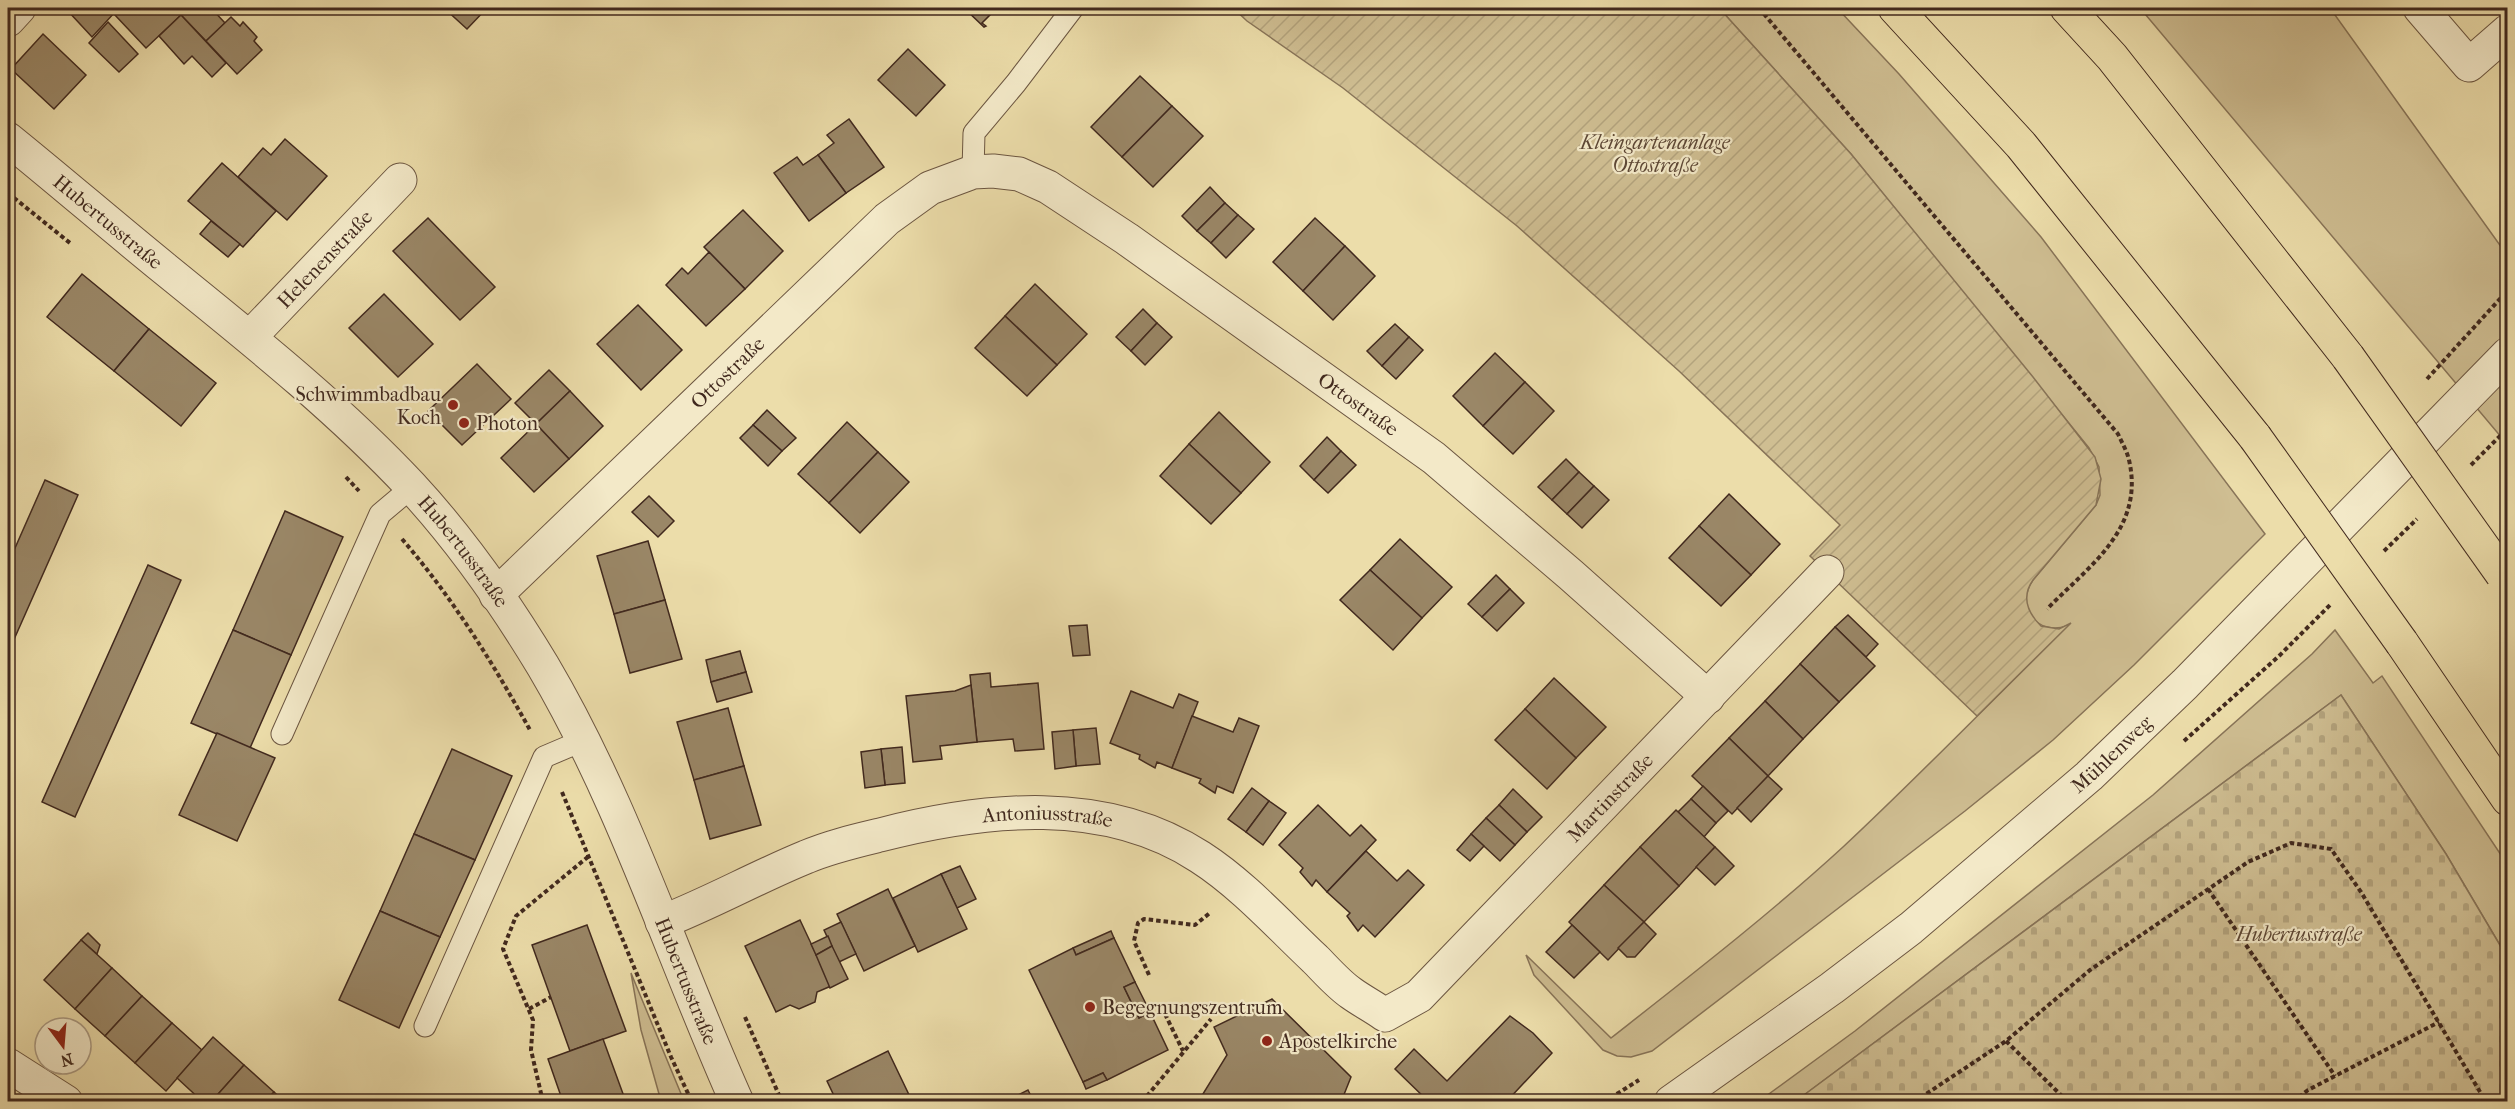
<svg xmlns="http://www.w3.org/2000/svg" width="2515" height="1109" font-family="'IM FELL French Canon',serif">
  <defs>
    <pattern id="cemetery-stones" width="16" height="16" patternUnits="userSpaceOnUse" patternTransform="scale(1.5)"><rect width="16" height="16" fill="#cfbe92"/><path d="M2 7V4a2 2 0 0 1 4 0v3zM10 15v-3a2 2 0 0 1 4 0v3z" fill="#b3a37d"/></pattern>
    <pattern id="garden-furrows" width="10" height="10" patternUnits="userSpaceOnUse" patternTransform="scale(1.5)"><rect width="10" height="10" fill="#cfbe92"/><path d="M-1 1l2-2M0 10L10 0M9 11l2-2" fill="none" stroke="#b3a37d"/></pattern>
  </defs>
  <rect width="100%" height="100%" fill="#ecddaa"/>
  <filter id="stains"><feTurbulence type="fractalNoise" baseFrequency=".00333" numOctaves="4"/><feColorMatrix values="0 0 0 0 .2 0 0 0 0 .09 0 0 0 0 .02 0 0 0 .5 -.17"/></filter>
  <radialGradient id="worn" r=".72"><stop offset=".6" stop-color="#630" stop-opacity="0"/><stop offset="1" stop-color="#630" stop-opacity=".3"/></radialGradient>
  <g fill="#cfbe92" stroke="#887458" stroke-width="1.5">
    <path d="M1719,8H1837L1899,74L2041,237L2265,534L2134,665L2053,740L1965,811L1652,1051L1631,1057L1617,1056L1603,1050L1534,975L1526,955L1611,1038C1690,976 1770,914 1843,847C1920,775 1993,700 2067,626C2037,636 2014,607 2033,580L2096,505L2100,495L2099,467L2089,448L1851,154Z"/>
    <polygon points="2140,8 2330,8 2507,255 2507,444"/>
    <polygon points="2335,630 2373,683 2382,676 2507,864 2507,957 2446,854 2341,695 1796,1101 1758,1102 1855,1031 2153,795 2312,654"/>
    <polygon points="631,973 684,1101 661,1101 641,1030"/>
  </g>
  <polygon fill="url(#cemetery-stones)" stroke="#887458" stroke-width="1.5" points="2341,695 2446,854 2507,957 2507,1101 1796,1101"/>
  <path fill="url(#garden-furrows)" stroke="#887458" stroke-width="1.5" d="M1233,8H1719L1851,154L2033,377L2095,457L2101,479L2096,505L2033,580C2021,597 2028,613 2041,626L2059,629L2071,623L1977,716L1810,556L1840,525L1679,371L1517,226L1343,88L1247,21Z"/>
  <g fill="#9a8767" stroke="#41291e" stroke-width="1.5">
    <polygon points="72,8 114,8 117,10 92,37 68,11"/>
    <polygon points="120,8 173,8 181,15 146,48 114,14"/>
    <polygon points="173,8 189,8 181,15"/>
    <polygon points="189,8 211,8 225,23 206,41 181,15"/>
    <polygon points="444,8 487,8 467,29"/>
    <polygon points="964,8 997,8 982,23 986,26 984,27"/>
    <polygon points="181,15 226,63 212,77 192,56 184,64 159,36"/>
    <polygon points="231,17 240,26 243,22 257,37 254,41 262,50 237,74 206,41"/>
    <polygon points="108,22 138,54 119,72 89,43"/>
    <polygon points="43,34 86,75 54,109 11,69"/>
    <polygon points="908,49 945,85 916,116 878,80"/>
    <polygon points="1140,76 1172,106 1122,157 1091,127"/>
    <polygon points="1172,106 1203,136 1153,187 1122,157"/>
    <polygon points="849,119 884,167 846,193 818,155 834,143 827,135"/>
    <polygon points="285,139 327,176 287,220 238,177 263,148 271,155"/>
    <polygon points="818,155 846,193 809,221 774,173 797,157 803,165"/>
    <polygon points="222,163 276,211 243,247 188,201"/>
    <polygon points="1210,187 1225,203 1197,231 1182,216"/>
    <polygon points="1225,203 1238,215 1211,243 1197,231"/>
    <polygon points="743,210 783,251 745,289 704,247"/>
    <polygon points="1238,215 1254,229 1226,258 1211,243"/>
    <polygon points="428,218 495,287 460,320 393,251"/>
    <polygon points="1315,218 1345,246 1303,291 1273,262"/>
    <polygon points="211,221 240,244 228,257 200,234"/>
    <polygon points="1345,246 1375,276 1333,320 1303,291"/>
    <polygon points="709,252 745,289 706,326 666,285 682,268 688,274"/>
    <polygon points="82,274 149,329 114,371 47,317"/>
    <polygon points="1035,284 1087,334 1057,365 1005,316"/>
    <polygon points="384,294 433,344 398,377 349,328"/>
    <polygon points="638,305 682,350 641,390 597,344"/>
    <polygon points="1143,309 1157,323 1131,351 1116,337"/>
    <polygon points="1005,316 1057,365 1027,396 975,348"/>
    <polygon points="1157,323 1172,337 1145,365 1131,351"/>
    <polygon points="1395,324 1409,337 1382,366 1367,351"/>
    <polygon points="149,329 216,383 181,426 114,371"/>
    <polygon points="1409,337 1423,350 1396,379 1382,366"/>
    <polygon points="1495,353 1525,382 1483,426 1453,396"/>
    <polygon points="477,364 511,399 462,445 428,411"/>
    <polygon points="549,370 570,391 536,424 515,403"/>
    <polygon points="1525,382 1554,411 1513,454 1483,426"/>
    <polygon points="570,391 603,426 569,459 536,424"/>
    <polygon points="767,410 796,438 782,451 753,425"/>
    <polygon points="1219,412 1270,462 1241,493 1189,444"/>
    <polygon points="847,422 878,452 829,503 798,474"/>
    <polygon points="536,424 569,459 534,492 501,458"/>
    <polygon points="753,425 782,451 768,466 740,438"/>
    <polygon points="1327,437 1341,451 1314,480 1300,466"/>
    <polygon points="1189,444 1241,493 1211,524 1160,476"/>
    <polygon points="1341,451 1356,465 1328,493 1314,480"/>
    <polygon points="878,452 909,482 860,533 829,503"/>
    <polygon points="1566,459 1579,472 1552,500 1538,487"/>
    <polygon points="1579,472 1594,486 1567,514 1552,500"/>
    <polygon points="45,480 78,495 8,653 8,564"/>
    <polygon points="1594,486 1609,500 1582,528 1567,514"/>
    <polygon points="1729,494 1780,544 1751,575 1699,526"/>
    <polygon points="649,496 674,521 658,537 632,512"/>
    <polygon points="285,511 343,537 291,655 233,630"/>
    <polygon points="1699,526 1751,575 1721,606 1669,558"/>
    <polygon points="1400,539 1452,587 1422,618 1370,570"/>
    <polygon points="648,541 665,600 614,614 597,556"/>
    <polygon points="148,565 181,580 75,817 42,802"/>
    <polygon points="1370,570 1422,618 1393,650 1340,600"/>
    <polygon points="1496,575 1510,589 1482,617 1468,604"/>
    <polygon points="1510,589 1524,603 1497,631 1482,617"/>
    <polygon points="665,600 682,659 630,673 614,614"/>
    <polygon points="1848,615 1878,644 1866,657 1835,627"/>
    <polygon points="1087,625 1090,655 1073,656 1069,626"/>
    <polygon points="1835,627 1875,666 1839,702 1800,664"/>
    <polygon points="233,630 291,655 250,748 191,723"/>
    <polygon points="740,651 746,672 711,682 706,660"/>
    <polygon points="1800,664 1839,702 1803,739 1765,701"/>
    <polygon points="746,672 752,692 717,702 711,682"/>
    <polygon points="990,673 991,687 1038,683 1044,749 1015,751 1013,739 977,742 970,675"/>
    <polygon points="1554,678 1606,727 1576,758 1525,709"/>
    <polygon points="971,685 977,742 940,746 942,759 913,762 906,696 955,691"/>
    <polygon points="1131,691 1173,708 1179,694 1198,702 1172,768 1157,762 1155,768 1139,759 1140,755 1110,743"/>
    <polygon points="1765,701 1803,739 1768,776 1729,738"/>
    <polygon points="728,708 744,766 694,780 677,722"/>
    <polygon points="1525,709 1576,758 1547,789 1495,740"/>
    <polygon points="1192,716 1233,732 1239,718 1259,726 1233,793 1217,786 1215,793 1199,783 1201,779 1172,768"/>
    <polygon points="1096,728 1100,764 1076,766 1073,730"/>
    <polygon points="1073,730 1076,766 1055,769 1052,732"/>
    <polygon points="217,733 275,758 237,841 179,815"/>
    <polygon points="1729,738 1768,776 1732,814 1692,776"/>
    <polygon points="902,747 905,783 885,785 881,749"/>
    <polygon points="452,749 512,776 475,860 414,834"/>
    <polygon points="881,749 885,785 865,788 861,752"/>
    <polygon points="744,766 761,825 710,839 694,780"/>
    <polygon points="1768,776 1782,789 1751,822 1737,808"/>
    <polygon points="1703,786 1728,811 1716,823 1691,799"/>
    <polygon points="1252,788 1269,801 1246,832 1228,819"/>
    <polygon points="1513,789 1542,817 1527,832 1499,805"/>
    <polygon points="1691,799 1716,823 1704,837 1678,812"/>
    <polygon points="1269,801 1286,813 1263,845 1246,832"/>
    <polygon points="1318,805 1350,836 1361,825 1376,840 1327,892 1316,880 1312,886 1300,872 1303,868 1279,845"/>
    <polygon points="1499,805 1527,832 1515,845 1486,818"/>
    <polygon points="1676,810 1715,847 1679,886 1640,847"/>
    <polygon points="1486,818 1515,845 1500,861 1471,834"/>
    <polygon points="414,834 475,860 440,937 380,911"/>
    <polygon points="1471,834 1484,846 1470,861 1457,850"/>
    <polygon points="1640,847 1679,886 1644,922 1604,885"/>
    <polygon points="1715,847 1734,866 1715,885 1696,867"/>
    <polygon points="1366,851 1397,881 1408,870 1424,885 1375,937 1363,925 1358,931 1347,916 1350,913 1327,892"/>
    <polygon points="960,866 976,899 957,908 941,874"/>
    <polygon points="941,874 967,929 918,952 893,898"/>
    <polygon points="1604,885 1644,922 1608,960 1569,922"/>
    <polygon points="888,889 915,946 864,971 837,914"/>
    <polygon points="380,911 440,937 399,1028 339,1000"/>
    <polygon points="800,920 831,986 817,992 815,1002 799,1009 790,1005 776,1012 745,946"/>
    <polygon points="841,922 856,954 839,962 824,930"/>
    <polygon points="1644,922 1656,934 1635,957 1627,957 1618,948"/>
    <polygon points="587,925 626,1031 570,1051 532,945"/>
    <polygon points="1572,925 1600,952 1574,978 1546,952"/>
    <polygon points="1111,931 1114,938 1076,955 1073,948"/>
    <polygon points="88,933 100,945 97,954 81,940"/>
    <polygon points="828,936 832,946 816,955 811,944"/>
    <polygon points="1114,938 1135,982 1124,987 1139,1018 1150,1012 1168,1050 1107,1080 1103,1073 1083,1082 1029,970 1073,948 1076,955"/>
    <polygon points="81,940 112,968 75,1009 44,980"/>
    <polygon points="832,946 848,979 830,988 816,955"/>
    <polygon points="112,968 142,996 105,1036 75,1009"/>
    <polygon points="1135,982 1150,1012 1139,1018 1124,987"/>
    <polygon points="142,996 172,1023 135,1063 105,1036"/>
    <polygon points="1272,999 1351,1077 1341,1102 1198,1102 1227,1055 1214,1027"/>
    <polygon points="1510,1016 1533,1033 1552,1053 1506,1102 1429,1102 1395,1069 1414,1049 1447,1081"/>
    <polygon points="172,1023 202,1050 166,1091 135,1063"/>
    <polygon points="213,1037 244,1065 211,1102 203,1102 177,1078"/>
    <polygon points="603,1039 626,1102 563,1102 548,1059"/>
    <polygon points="888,1051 911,1099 905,1102 837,1102 827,1081"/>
    <polygon points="244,1065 274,1092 265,1102 211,1102"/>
    <polygon points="1103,1073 1107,1080 1086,1089 1083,1082"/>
    <polygon points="1028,1090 1034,1102 1004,1102"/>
    <polygon points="274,1092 285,1102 265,1102"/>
  </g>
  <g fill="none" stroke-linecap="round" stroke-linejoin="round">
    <defs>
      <g id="service">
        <polyline points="973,172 974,133 1016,83 1073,8"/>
        <polyline points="282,734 380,514 412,487"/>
        <polyline points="425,1026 544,757 584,740"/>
      </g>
      <g id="minor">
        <polyline points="2420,8 2469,65 2508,31"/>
        <polyline points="8,20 19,8"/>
        <path id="s1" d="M250,337L400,180"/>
        <path id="s2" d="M496,595L887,219L930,188L973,172L993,171L1019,174L1048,187L1127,239L1434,458L1571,575L1708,697"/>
        <path id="s3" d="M662,922C711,903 757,877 806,857C829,847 855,841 880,835C984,808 1105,795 1200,857C1242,884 1278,924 1315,959C1326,970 1338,984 1351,993C1362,1001 1374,1007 1385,1015L1419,996L1827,572"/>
        <polyline points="8,1065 66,1102"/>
      </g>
      <g id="tertiary">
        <path id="s4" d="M8,139C60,181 112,226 165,269C250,338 336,406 411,486C461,540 505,603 543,666C624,803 672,957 737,1102"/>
        <path id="s5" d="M1671,1102L1832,988L1911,928L2089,776L2185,684L2508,354"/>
      </g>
      <g id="motorway">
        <polyline points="1895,8 2021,145 2255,437"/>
        <polyline points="2067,8 2112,57 2348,357"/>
        <polyline points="2402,643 2508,799"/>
      </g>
    </defs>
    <use href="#service" stroke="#6c5641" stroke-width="23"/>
    <use href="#minor" stroke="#6c5641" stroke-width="35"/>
    <use href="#tertiary" stroke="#6c5641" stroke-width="35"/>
    <use href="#motorway" stroke="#41291e" stroke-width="35"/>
    <g stroke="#41291e" stroke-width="4" stroke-dasharray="4.5 3" stroke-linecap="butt">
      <path d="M1759,8L2118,434C2122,443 2127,451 2129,460C2145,529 2089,566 2047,609"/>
      <polyline points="8,193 70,243"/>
      <polyline points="2427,379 2508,290"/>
      <polyline points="2471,465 2508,428"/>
      <polyline points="346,477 359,491"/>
      <path d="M402,539C452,597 493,663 530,730"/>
      <polyline points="2384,551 2417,519"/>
      <polyline points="2184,741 2279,656 2330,605"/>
      <polyline points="562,792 671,1057 692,1102"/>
      <polyline points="2208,889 2335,1076"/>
      <polyline points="1149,975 1134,941 1138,923 1144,919 1195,925 1211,912"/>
      <polyline points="529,1009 551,997"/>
      <polyline points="1165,1014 1183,1051"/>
      <polyline points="745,1017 782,1102"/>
      <polyline points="2006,1041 2068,1102"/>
      <polyline points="543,1102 531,1050 533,1020 503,949 516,916 589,856"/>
      <polyline points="1142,1102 1211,1019"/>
      <polyline points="1604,1102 1639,1080"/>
      <polyline points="1914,1102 2006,1041 2090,970 2248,862 2291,843 2331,849 2361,892 2486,1102"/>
      <polyline points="2293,1102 2308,1090 2439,1022"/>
    </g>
    <use href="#service" stroke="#f3e9c8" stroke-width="21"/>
    <use href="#minor" stroke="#f3e9c8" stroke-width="33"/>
    <use href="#tertiary" stroke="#f3e9c8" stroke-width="33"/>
    <use href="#motorway" stroke="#ecddaa" stroke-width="33"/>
    <defs>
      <g id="motorway-bridge">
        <polyline points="2348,357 2502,574"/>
        <polyline points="2255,437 2402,643"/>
      </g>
    </defs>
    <use href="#motorway-bridge" stroke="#41291e" stroke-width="35" stroke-linecap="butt"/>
    <use href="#motorway-bridge" stroke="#ecddaa" stroke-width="33"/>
  </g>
  <g fill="#8f2418" stroke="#f3e9c8" stroke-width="2">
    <circle cx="453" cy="405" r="6"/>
    <circle cx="464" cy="423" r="6"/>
    <circle cx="1090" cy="1007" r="6"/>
    <circle cx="1267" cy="1041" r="6"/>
  </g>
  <g text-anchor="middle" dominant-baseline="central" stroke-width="4.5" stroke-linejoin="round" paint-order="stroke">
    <g font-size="20" font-style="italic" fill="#5d4735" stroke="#f3e9c8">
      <text x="1655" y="142">Kleingartenanlage<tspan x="1655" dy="23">Ottostraße</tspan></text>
      <text x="2299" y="934">Hubertusstraße</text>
    </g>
    <g font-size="20" fill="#41291e" stroke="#f3e9c8">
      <text stroke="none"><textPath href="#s4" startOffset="130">Hubertusstraße</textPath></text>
      <text stroke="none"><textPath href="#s1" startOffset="108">Helenenstraße</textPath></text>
      <text stroke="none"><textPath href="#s2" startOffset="321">Ottostraße</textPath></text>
      <text stroke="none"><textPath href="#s2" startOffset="1098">Ottostraße</textPath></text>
      <text stroke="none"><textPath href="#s4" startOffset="616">Hubertusstraße</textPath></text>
      <text stroke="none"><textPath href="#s5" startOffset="562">Mühlenweg</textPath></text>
      <text stroke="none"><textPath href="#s3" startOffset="1124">Martinstraße</textPath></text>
      <text stroke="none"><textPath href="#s3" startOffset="405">Antoniusstraße</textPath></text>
      <text stroke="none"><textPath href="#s4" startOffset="1102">Hubertusstraße</textPath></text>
    </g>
    <g font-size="20" fill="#41291e" stroke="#f3e9c8" text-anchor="start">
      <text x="441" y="394" text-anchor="end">Schwimmbadbau<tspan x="441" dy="23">Koch</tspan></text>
      <text x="476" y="423">Photon</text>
      <text x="1102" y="1007">Begegnungszentrum</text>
      <text x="1279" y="1041">Apostelkirche</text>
    </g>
  </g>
  <rect width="2515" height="1109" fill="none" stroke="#ecddaa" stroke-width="30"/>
  <rect x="9" y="9" width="2497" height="1091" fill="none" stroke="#41291e" stroke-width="3"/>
  <rect x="15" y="15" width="2485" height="1079" fill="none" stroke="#41291e" stroke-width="1.5"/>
  <g transform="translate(63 1046) rotate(164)"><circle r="28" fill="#f3e9c8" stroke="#ac9c84" stroke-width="1.5"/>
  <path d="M0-4.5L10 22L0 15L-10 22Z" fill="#8f2418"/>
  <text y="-9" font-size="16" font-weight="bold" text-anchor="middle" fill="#41291e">N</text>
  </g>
  <rect width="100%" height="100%" filter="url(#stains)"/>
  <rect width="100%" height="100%" fill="url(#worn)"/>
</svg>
